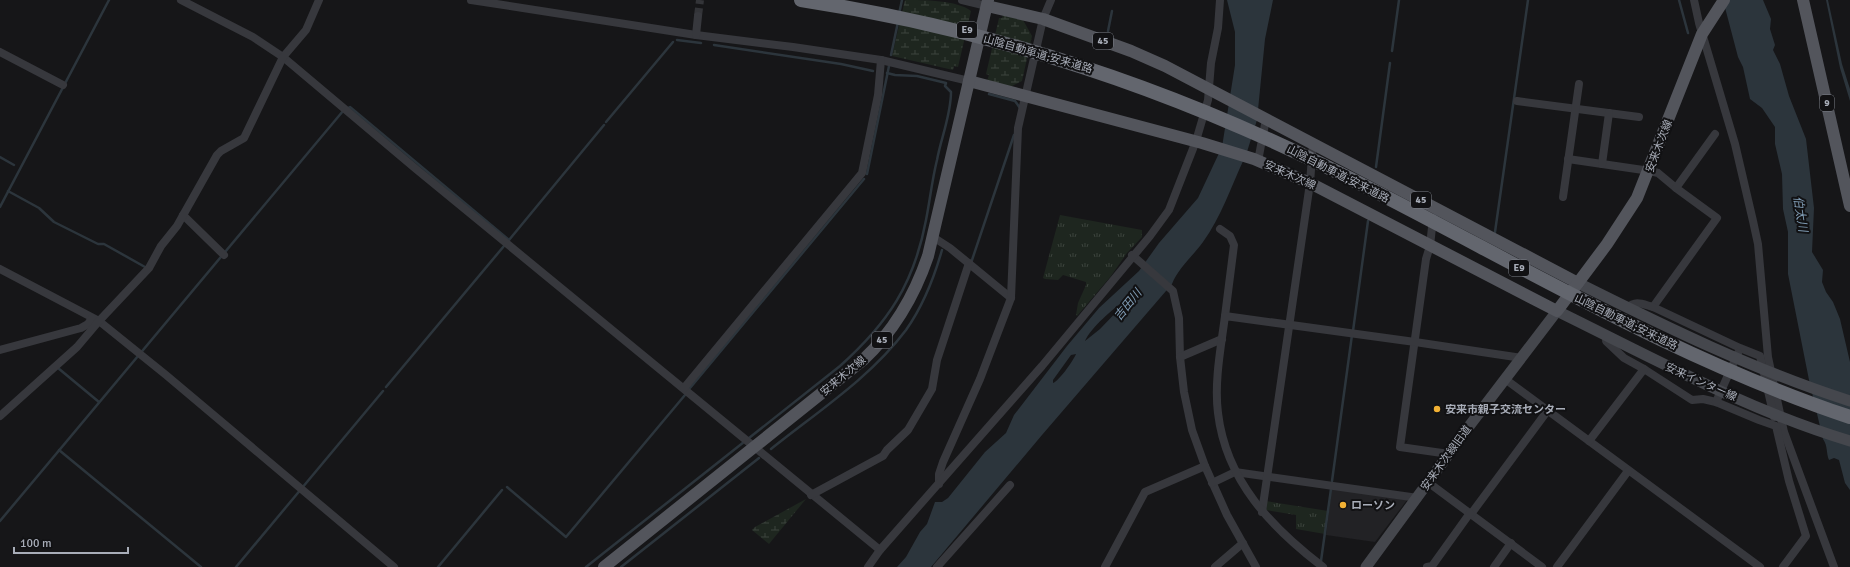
<svg xmlns="http://www.w3.org/2000/svg" width="1850" height="567" font-family="Signika,'Noto Sans JP',sans-serif">
  <defs>
    <pattern id="grass-tufts" width="24" height="20" patternUnits="userSpaceOnUse"><rect width="24" height="20" fill="#1e261f"/><path d="M3 7l-1-3M5 7V3M7 7l1-3M15 17l-1-3M17 17v-4M19 17l1-3" fill="none" stroke="#3c433d"/></pattern>
    <pattern id="wetland-marsh" width="20" height="14" patternUnits="userSpaceOnUse"><rect width="20" height="14" fill="#1e261f"/><path d="M1 5h8M5 5V1M11 12h8M15 12V8" fill="none" stroke="#3c433d"/></pattern>
  </defs>
  <rect width="100%" height="100%" fill="#161618"/>
  <polygon fill="#222225" points="1332,487 1407,500 1375,542 1326,535"/>
  <g fill="url(#grass-tufts)">
    <polygon points="1060,215 1142,230 1142,237 1127,253 1111,276 1077,316 1076,315 1078,303 1086,285 1086,282 1063,275 1058,280 1045,279 1043,278"/>
    <polygon points="1266,501 1328,511 1325,534 1296,529 1296,515 1266,510"/>
  </g>
  <g fill="url(#wetland-marsh)">
    <path d="M905,0C924,0 957,0 971,11L958,67L954,66L953,70L892,56Z"/>
    <polygon points="1003,15 1023,20 1032,36 1022,81 1010,87 987,81 989,75 986,74 999,18 1002,18"/>
    <polygon points="806,499 769,544 752,530 755,527"/>
  </g>
  <g fill="#2c353c" fill-rule="evenodd">
    <polygon points="1227,0 1273,0 1265,39 1257,120 1246,155 1222,147 1235,65 1235,32"/>
    <path d="M1723,0H1763L1771,19L1770,29L1775,45L1773,50L1780,64L1789,96L1806,139L1814,208L1812,252L1823,270L1822,282L1826,292L1833,302L1840,319L1850,362V490L1845,483L1839,460L1834,458L1829,460C1826,453 1828,446 1823,439L1809,380L1788,274V232L1783,209L1782,174L1775,144V127L1762,108L1750,99L1743,67L1738,57Z"/>
    <polygon points="1826,0 1828,0 1842,64 1850,89 1850,101 1840,68"/>
    <path d="M1220,151L1244,159C1231,187 1221,217 1203,242C1192,257 1179,267 1172,284L1042,435L931,567H897L906,557L920,532L927,524L935,502H942L948,498L985,452L1006,433L1014,415L1067,346L1099,308L1139,271L1159,243L1198,198ZM1126,300V302L1100,329L1085,341C1090,329 1114,307 1126,300ZM1076,354C1073,361 1059,381 1053,383V380L1071,355Z"/>
  </g>
  <g fill="none" stroke-linecap="round" stroke-linejoin="round">
    <g stroke="#2c353c" stroke-width="2.5">
      <polyline points="1679,0 1688,33"/>
      <polyline points="899,14 902,0"/>
      <polyline points="1108,31 1112,11"/>
      <polyline points="677,40 701,43"/>
      <polyline points="714,45 841,64 873,71"/>
      <polyline points="1392,51 1399,0"/>
      <polyline points="891,55 898,22"/>
      <polyline points="989,94 1015,101 1020,108"/>
      <polyline points="606,122 673,42"/>
      <polyline points="0,157 14,165"/>
      <polyline points="1376,167 1390,63"/>
      <polyline points="867,174 889,66"/>
      <polyline points="8,191 39,208 54,222 98,244 104,244 145,267"/>
      <polyline points="0,207 109,0"/>
      <polyline points="1495,232 1528,0"/>
      <polyline points="509,240 604,125"/>
      <polyline points="971,263 1014,135"/>
      <polyline points="1353,331 1368,221"/>
      <polyline points="58,368 99,402"/>
      <polyline points="386,387 504,246"/>
      <polyline points="690,388 864,179"/>
      <path d="M771,449C817,412 870,378 906,330C923,306 934,278 942,250"/>
      <polyline points="59,450 201,567"/>
      <polyline points="1332,481 1352,335"/>
      <polyline points="507,487 566,537 685,395"/>
      <polyline points="0,521 343,111 350,107 509,240"/>
      <polyline points="1321,561 1331,489"/>
      <polyline points="236,567 383,391"/>
      <polyline points="438,567 502,490"/>
      <path d="M586,567L840,366C888,323 914,284 926,220C930,200 932,180 937,160C941,138 951,115 951,92L945,86L946,83L917,76L895,75L887,73"/>
      <polyline points="621,567 759,458"/>
    </g>
    <polyline stroke="#333438" stroke-width="8" stroke-dasharray="8 4" stroke-linecap="butt" points="698,16 700,0"/>
    <g stroke="#37383d" stroke-width="8">
      <polyline points="181,0 253,37 283,57 416,169 880,550"/>
      <polyline points="471,0 696,35 793,47 881,60 969,81"/>
      <polyline points="962,0 987,6"/>
      <polyline points="1694,0 1699,23 1735,144 1753,221 1758,244 1768,357 1784,432 1834,567"/>
      <polyline points="696,35 698,16"/>
      <polyline points="0,52 63,85"/>
      <polyline points="1517,101 1639,117"/>
      <polyline points="1568,159 1650,171 1658,173 1676,188"/>
      <polyline points="1258,161 1266,119"/>
      <polyline points="1602,164 1609,113"/>
      <polyline points="1563,197 1579,84"/>
      <polyline points="183,215 224,255"/>
      <polyline points="1433,218 1430,246 1426,259 1400,447 1449,454"/>
      <polyline points="1220,229 1230,236 1234,245 1225,316"/>
      <polyline points="933,237 950,248 1011,298"/>
      <polyline points="1132,255 1173,291 1179,318 1180,357 1184,392 1192,430 1205,466 1227,515 1256,567"/>
      <polyline points="0,269 99,321 166,375 394,567"/>
      <polyline points="1653,307 1717,218 1676,188 1715,134"/>
      <path d="M1627,308C1636,300 1642,304 1653,307L1740,348L1760,356L1774,417"/>
      <polyline points="0,350 81,328 88,324 92,318"/>
      <polyline points="1180,357 1222,339"/>
      <polyline points="1644,369 1692,400 1703,399 1716,402 1759,420 1776,426 1789,481 1806,536 1783,567"/>
      <polyline points="1505,379 1760,567"/>
      <polyline points="684,388 862,173 878,95 881,60"/>
      <polyline points="1716,402 1738,353"/>
      <polyline points="0,416 77,347 99,321 149,268 161,246 177,226 217,155 221,151 244,138 283,57 306,30 319,0"/>
      <polyline points="1589,441 1644,369 1624,358 1606,341 1607,336"/>
      <polyline points="1212,483 1235,472 1418,498"/>
      <polyline points="1429,483 1542,567"/>
      <polyline points="939,484 939,474 943,462 980,379 1011,298 1018,128 1043,19 1051,0"/>
      <polyline points="811,495 883,456 887,450 908,430 932,389 937,360 969,263"/>
      <polyline points="1262,512 1310,183 1313,143"/>
      <polyline points="1471,514 1548,410"/>
      <polyline points="868,567 880,550 1042,366 1150,236 1169,210 1196,141 1208,100 1211,63 1218,28 1220,0"/>
      <polyline points="937,567 1010,485"/>
      <polyline points="1105,567 1145,492 1205,466"/>
      <polyline points="1215,567 1243,543"/>
      <path d="M1323,567C1272,528 1226,481 1218,413C1214,382 1221,347 1225,316L1415,342L1522,358"/>
      <polyline points="1427,567 1432,566 1470,513"/>
      <polyline points="1494,567 1511,543"/>
      <polyline points="1557,567 1628,471"/>
    </g>
    <g stroke="#45474d" stroke-width="11">
      <path d="M1578,283C1666,327 1756,371 1850,401"/>
      <path d="M1366,567L1470,425L1557,311C1653,358 1747,410 1850,441"/>
    </g>
    <g stroke="#53555c" stroke-width="12">
      <polyline points="1803,0 1850,206"/>
      <polyline points="987,6 1043,19 1131,51 1165,66 1578,283"/>
      <polyline points="969,81 1202,143 1254,159 1310,183 1557,311 1607,244 1637,198 1702,34 1724,0"/>
      <path d="M604,567L863,360C894,331 914,297 928,256L988,0"/>
    </g>
    <path stroke="#63666e" stroke-width="14" d="M801,0C981,27 1157,84 1321,164C1498,251 1661,354 1850,417"/>
  </g>
  <g fill="#f2b134" stroke="#111113" stroke-width="1.5">
    <circle cx="1437" cy="409" r="4"/>
    <circle cx="1343" cy="505" r="4"/>
  </g>
  <g text-anchor="middle" dominant-baseline="central" stroke-width="4" stroke-linejoin="round" paint-order="stroke">
    <g fill="#111113" stroke="#7b7e86" stroke-width="1">
      <rect x="957" y="22" width="20" height="16" rx="3"/>
      <rect x="1093" y="33" width="20" height="16" rx="3"/>
      <rect x="1820" y="95" width="14" height="16" rx="3"/>
      <rect x="1411" y="192" width="20" height="16" rx="3"/>
      <rect x="1509" y="260" width="20" height="16" rx="3"/>
      <rect x="872" y="332" width="20" height="16" rx="3"/>
    </g>
    <g font-size="10" font-weight="bold" fill="#a8adb8">
      <text x="967" y="30">E9</text>
      <text x="1103" y="41">45</text>
      <text x="1827" y="103">9</text>
      <text x="1421" y="200">45</text>
      <text x="1519" y="268">E9</text>
      <text x="882" y="340">45</text>
    </g>
    <g font-size="11" fill="#a8adb8" stroke="#111113">
      <text transform="translate(1038 54) rotate(16)">山陰自動車道;安来道路</text>
      <text transform="translate(1659 146) rotate(-69)">安来木次線</text>
      <text transform="translate(1338 174) rotate(27)">山陰自動車道;安来道路</text>
      <text transform="translate(1290 175) rotate(24)">安来木次線</text>
      <text transform="translate(1626 322) rotate(26)">山陰自動車道;安来道路</text>
      <text transform="translate(843 376) rotate(-40)">安来木次線</text>
      <text transform="translate(1701 382) rotate(24)">安来インター線</text>
      <text transform="translate(1446 458) rotate(-54)">安来木次線旧道</text>
    </g>
    <g font-size="11" font-weight="bold" fill="#a8adb8" stroke="#111113" text-anchor="start">
      <text x="1445" y="409">安来市親子交流センター</text>
      <text x="1351" y="505">ローソン</text>
    </g>
    <g font-size="12" font-style="italic" fill="#7f9bb3" stroke="#111113">
      <text transform="translate(1800 214) rotate(81)">伯太川</text>
      <text transform="translate(1128 305) rotate(-51)">吉田川</text>
    </g>
  </g>
  <path d="M14 547v6h114v-6" fill="none" stroke="#a8adb8" stroke-width="2"/>
  <text x="20" y="547" font-size="12" fill="#a8adb8" stroke="#111113" stroke-width="3" paint-order="stroke">100 m</text>
</svg>
